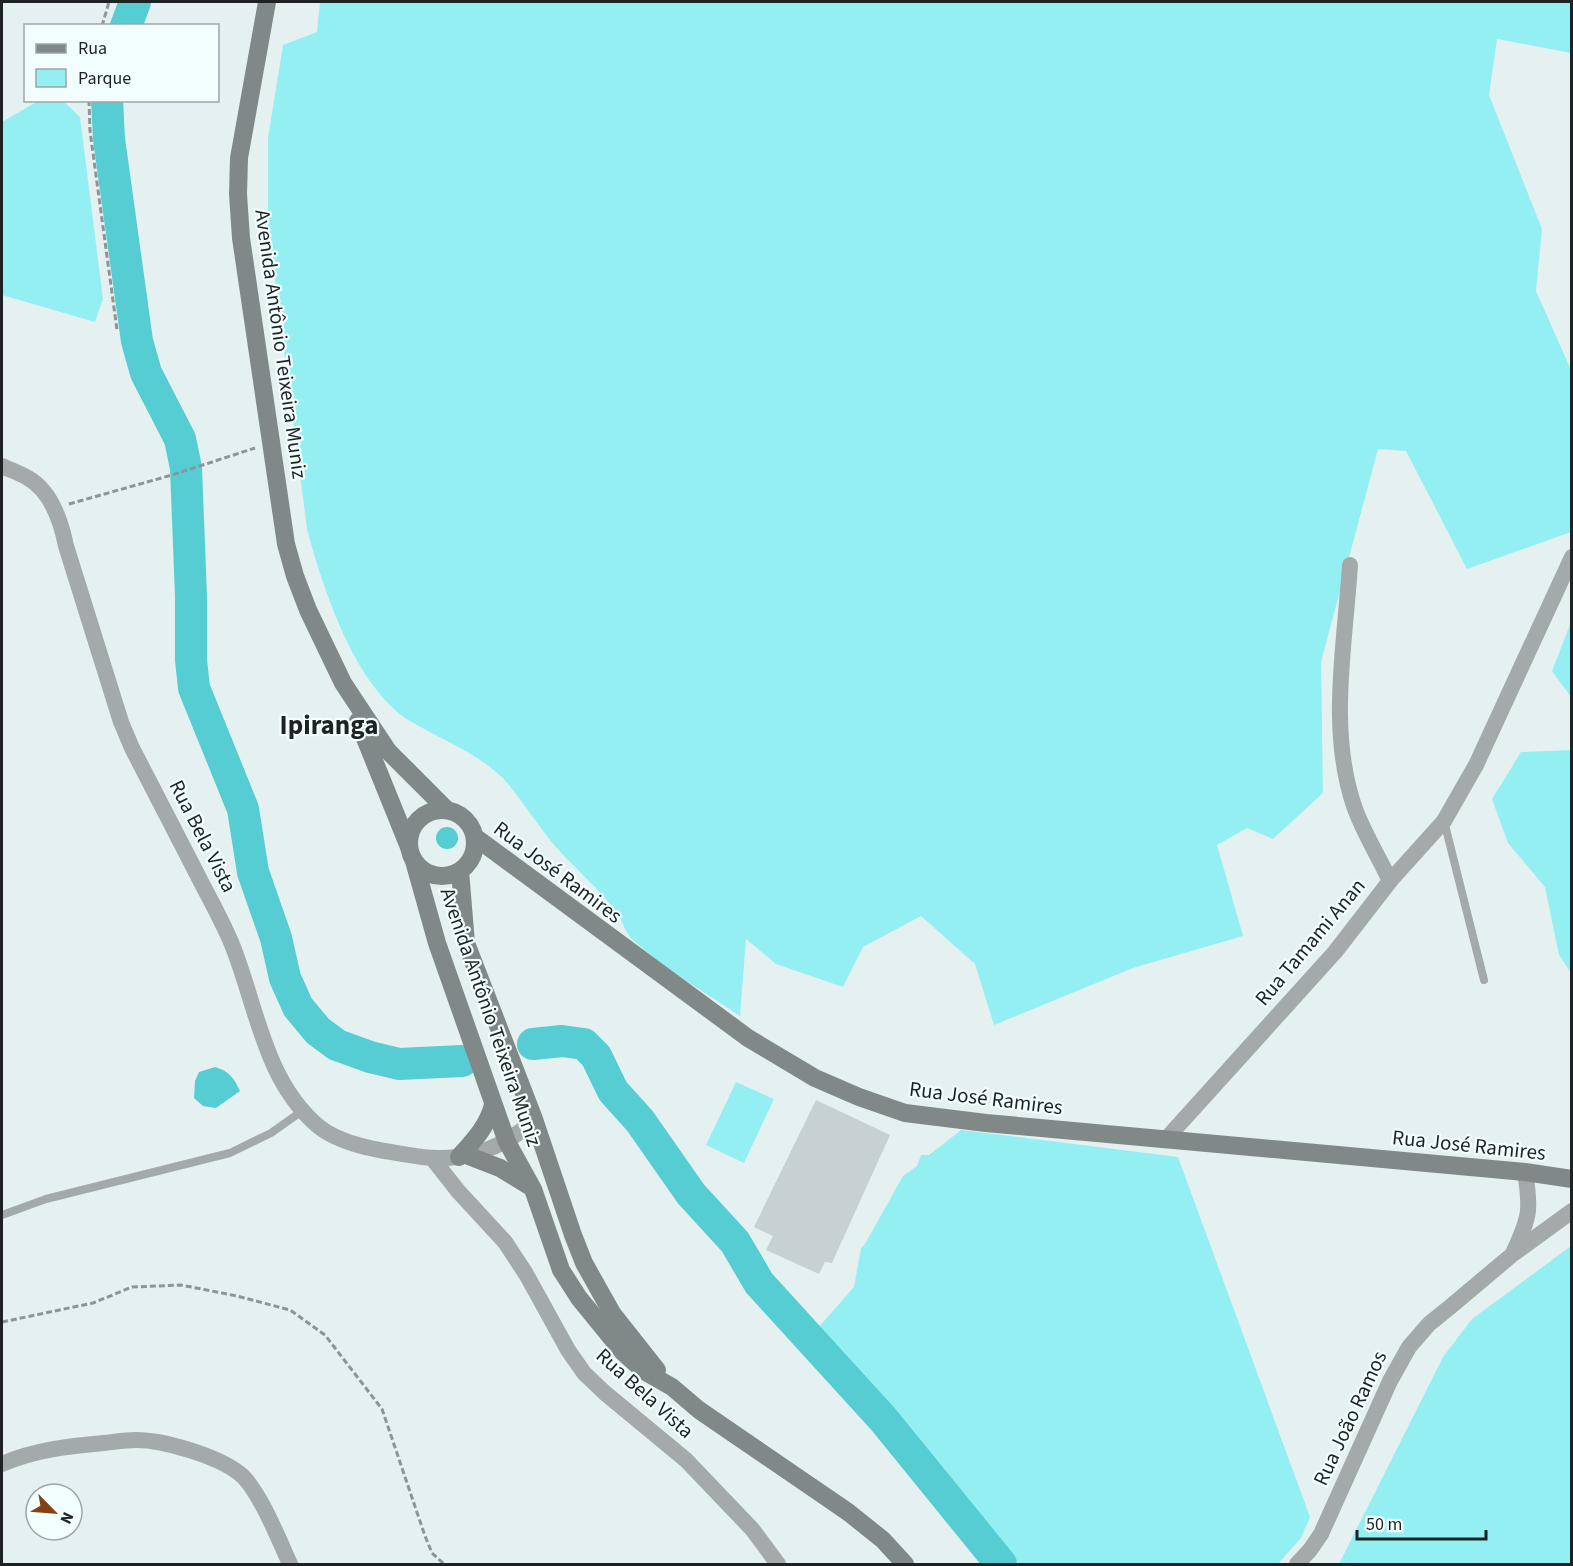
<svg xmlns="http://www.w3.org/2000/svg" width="1573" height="1566" font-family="'Source Sans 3',sans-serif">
  <rect width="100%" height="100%" fill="#e5f0f1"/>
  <g fill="#94eff3">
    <path d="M320,2H1571V53L1497,39L1489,95L1542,229L1536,291L1571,370V532L1467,569L1406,451L1378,449L1321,662L1323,793L1273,839L1247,828L1217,845L1243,936L1133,968L994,1025L975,964L921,916L863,947L843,987L776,964L746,939L740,1016C704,992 665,969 633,940C625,933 623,921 617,913C600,889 575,869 555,846C539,827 525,805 509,785C484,755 443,741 410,721C355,687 323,589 307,529L268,226V138L283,45L317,32Z"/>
    <polygon points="38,101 63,101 80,117 103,299 95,322 2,295 2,122"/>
    <polygon points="1571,622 1572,697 1571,697 1552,671"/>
    <polygon points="1571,750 1572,750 1571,973 1559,955 1545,887 1508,843 1492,799 1521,752"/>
    <polygon points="736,1082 774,1099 744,1163 706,1145"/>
    <polygon points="961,1130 1178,1157 1310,1517 1301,1538 1278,1564 1019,1564 818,1328 854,1287 861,1248 865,1244 903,1176 917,1166 921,1155 929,1155"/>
    <polygon points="1571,1246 1571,1564 1339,1564 1443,1357 1472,1319"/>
  </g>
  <g fill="#55cdd3">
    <circle cx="447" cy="838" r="11"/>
    <path d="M215,1067C229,1071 234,1078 240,1091L216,1108L203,1106L194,1098L195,1081L199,1072Z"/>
  </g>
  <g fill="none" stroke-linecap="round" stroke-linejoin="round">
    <g stroke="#55cdd3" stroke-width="32">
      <polyline points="126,26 135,2"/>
      <polyline points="107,100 109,139 137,341 146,373 180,439 186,468 191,596 191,660 194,688 243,809 253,872 276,938 285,978 298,1007 318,1031 337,1045 370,1057 399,1064 462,1061"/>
      <polyline points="533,1044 562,1041 584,1044 596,1056 613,1091 640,1121 691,1194 735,1242 759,1283 883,1419 1001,1564"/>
    </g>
  </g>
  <polygon fill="#c7d1d2" points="816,1100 890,1135 832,1263 825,1262 819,1274 766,1250 773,1236 754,1227"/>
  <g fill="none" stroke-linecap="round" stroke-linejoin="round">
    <g stroke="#8d9596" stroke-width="3" stroke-dasharray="6 3" stroke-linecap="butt">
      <polyline points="102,26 109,2"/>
      <polyline points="89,100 90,131 117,330"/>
      <polyline points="69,504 172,475 255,448"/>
      <polyline points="2,1322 93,1303 132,1287 181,1285 237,1296 290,1310 325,1335 382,1409 425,1536 432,1553 444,1564"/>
    </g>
    <g stroke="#a4a9a9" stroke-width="8">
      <polyline points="1444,821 1484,980"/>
      <polyline points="2,1215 46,1199 230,1153 271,1133 302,1111"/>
    </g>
    <g stroke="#a4a9a9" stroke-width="16">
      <path d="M2,466C10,470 20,473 28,478C51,491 61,521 66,546L121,722L132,748C154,790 175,832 197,874C209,898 223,922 233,947C257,1008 265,1081 318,1126C343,1147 390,1152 422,1157C462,1162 506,1149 534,1119"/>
      <path d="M1350,565C1345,645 1328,729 1354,806C1363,832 1379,857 1390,881"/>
      <polyline points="1166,1139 1335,952 1390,881 1444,821 1476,765 1572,557"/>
      <polyline points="432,1158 458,1191 505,1242 526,1274 568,1350 584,1373 605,1393 686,1460 752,1529 778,1564"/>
      <path d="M1514,1251C1530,1217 1531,1209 1525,1172"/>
      <path d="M2,1464C34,1450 69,1446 104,1443C114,1442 125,1440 136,1440C164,1440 217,1456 239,1473C258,1487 280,1542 290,1564"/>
      <polyline points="1297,1564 1310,1550 1321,1534 1390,1381 1409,1347 1429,1324 1450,1307 1513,1254 1572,1211"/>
    </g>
    <g stroke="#818888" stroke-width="18">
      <polyline points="267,2 239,158 238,194 241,238 286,544 295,576 308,610 343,683 388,751 447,810"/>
      <polyline points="358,721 409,847"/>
      <circle cx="442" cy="843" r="33"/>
      <polyline points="475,837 748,1038 815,1078 859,1097 905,1113 986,1123 1525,1172 1572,1179"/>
      <polyline points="414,861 437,943 507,1142 533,1189 561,1270 579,1298 623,1352 644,1371 672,1387 699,1410 848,1512 883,1540 905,1564"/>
      <polyline points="460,871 466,943 534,1119 573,1235 584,1263 612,1313 657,1370"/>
      <polyline points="469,1156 500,1168 531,1187"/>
      <path d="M459,1157C474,1140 487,1127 493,1105"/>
    </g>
  </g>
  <g text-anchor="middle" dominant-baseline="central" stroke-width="4.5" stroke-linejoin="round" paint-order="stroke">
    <g font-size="21" fill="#1e2222" stroke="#f2fefe">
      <text transform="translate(281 344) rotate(82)">Avenida Antônio Teixeira Muniz</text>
      <text transform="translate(203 836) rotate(63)">Rua Bela Vista</text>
      <text transform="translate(558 872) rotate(37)">Rua José Ramires</text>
      <text transform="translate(1310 942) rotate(-50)">Rua Tamami Anan</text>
      <text transform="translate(491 1017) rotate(71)">Avenida Antônio Teixeira Muniz</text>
      <text transform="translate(986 1098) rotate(7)">Rua José Ramires</text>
      <text transform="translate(1469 1145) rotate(6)">Rua José Ramires</text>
      <text transform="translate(645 1393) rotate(42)">Rua Bela Vista</text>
      <text transform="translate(1350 1418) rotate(-65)">Rua João Ramos</text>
    </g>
    <g font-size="27" font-weight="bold" fill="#1e2222" stroke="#f2fefe">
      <text x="329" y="725">Ipiranga</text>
    </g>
  </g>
  <rect width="1573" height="1566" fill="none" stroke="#1e2222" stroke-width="6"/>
  <rect x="24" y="24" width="195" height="78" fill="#f2fefe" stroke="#9da6a6" stroke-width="1.5"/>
  <rect x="36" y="44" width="30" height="9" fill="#818888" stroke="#9da6a6" stroke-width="1.5"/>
  <text x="78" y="54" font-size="18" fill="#1e2222">Rua</text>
  <rect x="36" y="69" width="30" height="18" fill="#94eff3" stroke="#9da6a6" stroke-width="1.5"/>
  <text x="78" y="84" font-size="18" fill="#1e2222">Parque</text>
  <g transform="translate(54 1512) rotate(115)"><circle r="28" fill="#f2fefe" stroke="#9da6a6" stroke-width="1.5"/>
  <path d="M0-4.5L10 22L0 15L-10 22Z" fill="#844114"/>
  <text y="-9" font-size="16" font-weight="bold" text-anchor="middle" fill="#1e2222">N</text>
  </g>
  <path d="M1357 1530v9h129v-9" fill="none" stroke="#1e2222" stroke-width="3"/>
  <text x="1366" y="1530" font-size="18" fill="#1e2222" stroke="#f2fefe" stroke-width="4.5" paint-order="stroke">50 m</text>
</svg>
